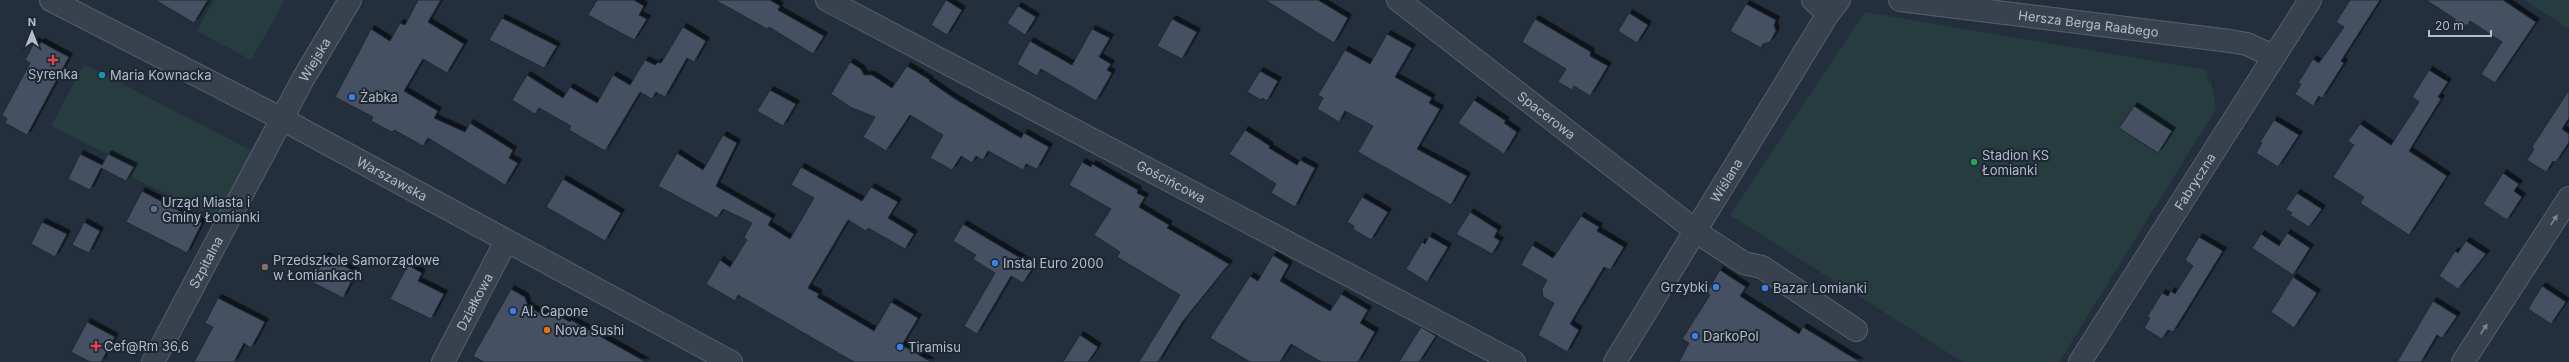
<svg xmlns="http://www.w3.org/2000/svg" width="2569" height="362" font-family="Inter,sans-serif">
  <defs>
    <filter id="shadow"><feDropShadow dx="3.5" dy="-3.5" stdDeviation="0" flood-color="#0009"/></filter>
  </defs>
  <rect width="100%" height="100%" fill="#242f3e"/>
  <g fill="#263c3f">
    <polygon points="214,0 285,0 251,60 197,31"/>
    <polygon points="2524,0 2569,0 2569,29"/>
    <polygon points="1865,12 2207,70 2208,81 2211,81 2216,109 2059,362 1963,362 1730,215"/>
    <polygon points="84,64 254,152 220,219 129,176 133,167 51,126"/>
  </g>
  <g fill="#455162" stroke="#1f2835" filter="url(#shadow)">
    <polygon points="155,0 208,0 194,23"/>
    <polygon points="418,0 441,0 428,22 464,44 447,73 423,59 404,91 438,111 434,118 465,132 470,123 513,150 509,158 518,163 505,185 428,138 423,146 394,130 392,132 371,121 373,117 335,97 371,29 390,41 400,23 405,25"/>
    <polygon points="597,0 634,0 644,6 639,15 647,19 634,40 588,15"/>
    <polygon points="715,0 770,0 780,6 778,10 824,36 813,54 769,27 767,29"/>
    <polygon points="946,0 962,10 947,35 931,25"/>
    <polygon points="1265,0 1318,0 1348,18 1334,43"/>
    <polygon points="2350,0 2380,0 2341,61 2344,63 2322,98 2319,96 2313,106 2295,94 2301,84 2298,83 2313,59 2319,63 2344,27 2336,22"/>
    <polygon points="2426,0 2503,0 2536,22 2495,83 2481,74 2502,42 2470,21 2468,25 2455,25 2455,19"/>
    <polygon points="1746,4 1776,20 1774,25 1776,31 1770,42 1763,44 1761,48 1730,31"/>
    <polygon points="1018,6 1036,17 1025,35 1007,23"/>
    <polygon points="1629,13 1648,25 1637,43 1618,31"/>
    <polygon points="502,18 557,46 544,68 489,40"/>
    <polygon points="1172,19 1197,32 1182,59 1157,46"/>
    <polygon points="1535,19 1591,52 1590,56 1608,66 1590,96 1574,86 1572,90 1558,82 1566,69 1522,42"/>
    <polygon points="683,27 706,41 694,62 687,58 665,97 656,92 652,99 640,92 605,151 569,130 571,126 539,108 535,114 512,100 527,75 563,98 570,87 597,103 613,75 630,85 645,60 655,65 658,62 661,63"/>
    <polygon points="1092,29 1110,38 1099,57 1111,64 1107,70 1112,73 1096,101 1041,69 1037,76 1017,64 1030,41 1072,65"/>
    <polygon points="1387,34 1412,48 1395,77 1432,98 1429,103 1440,109 1417,149 1467,176 1451,205 1358,152 1373,126 1345,111 1339,122 1317,109 1323,98 1318,95 1345,50 1370,64"/>
    <polygon points="35,41 40,44 41,42 69,57 27,135 5,123 7,119 2,115 30,63 25,60"/>
    <polygon points="850,62 861,69 864,75 872,75 892,88 907,66 930,80 929,81 957,100 1021,138 1024,133 1049,147 1037,169 1026,164 1023,170 988,151 983,160 976,156 972,163 961,156 952,170 930,158 943,135 910,115 886,151 863,137 875,117 850,107 831,94"/>
    <polygon points="2429,70 2448,82 2438,97 2441,99 2409,151 2447,176 2409,235 2360,203 2364,197 2333,177 2354,145 2348,141 2360,124 2391,145 2419,102 2412,97"/>
    <polygon points="1260,71 1278,81 1267,101 1262,98 1261,100 1247,92"/>
    <polygon points="770,90 796,104 783,126 757,111"/>
    <polygon points="2569,90 2569,118 2562,129 2569,134 2569,142 2556,162 2553,161 2546,172 2527,160 2534,149 2532,147"/>
    <polygon points="1474,100 1506,121 1504,123 1517,132 1504,154 1458,123"/>
    <polygon points="2134,106 2172,131 2158,153 2119,128"/>
    <polygon points="2274,120 2299,135 2278,167 2256,153 2262,143 2260,142"/>
    <polygon points="1245,130 1270,146 1269,148 1297,165 1300,160 1315,168 1295,207 1271,193 1276,184 1229,154"/>
    <polygon points="723,135 737,143 716,186 772,218 768,225 790,239 814,198 791,185 801,167 862,201 871,187 898,202 888,218 914,234 905,249 868,228 866,231 848,220 808,288 819,294 817,297 874,331 891,302 918,318 902,345 931,362 854,362 738,295 735,301 706,284 720,260 730,267 747,240 744,237 752,223 723,209 717,218 658,186 677,153 703,170"/>
    <polygon points="80,154 102,165 108,154 134,167 126,181 101,168 90,190 68,179"/>
    <polygon points="1082,162 1091,167 1092,164 1138,190 1137,193 1145,197 1139,207 1169,225 1167,228 1229,264 1183,321 1158,362 1139,362 1180,295 1117,257 1120,252 1094,235 1111,209 1069,185"/>
    <polygon points="2503,173 2519,184 2514,191 2522,197 2507,220 2483,204"/>
    <polygon points="563,179 621,213 605,241 546,207"/>
    <polygon points="142,191 202,223 187,253 126,222"/>
    <polygon points="2297,193 2322,209 2309,227 2290,215 2292,213 2286,209"/>
    <polygon points="1362,197 1388,212 1371,240 1353,229 1354,226 1347,222"/>
    <polygon points="1470,212 1498,230 1494,237 1500,241 1492,254 1456,234"/>
    <polygon points="1581,216 1599,227 1597,231 1624,247 1610,270 1604,267 1570,324 1579,330 1567,352 1538,335 1554,303 1543,297 1542,289 1547,280 1521,265 1532,245 1553,258"/>
    <polygon points="42,222 67,234 55,257 31,244"/>
    <polygon points="84,222 100,231 89,253 72,245"/>
    <polygon points="963,224 1034,266 1023,283 1011,276 977,334 964,326 995,273 973,259 976,255 953,241"/>
    <polygon points="2287,233 2310,248 2293,275 2252,248 2261,234 2279,246"/>
    <polygon points="1429,236 1448,247 1427,282 1406,269 1422,242 1425,244"/>
    <polygon points="2199,237 2223,251 2173,332 2168,330 2162,339 2144,328 2150,318 2147,317 2162,293 2168,296 2171,291 2175,294 2193,266 2185,260"/>
    <polygon points="2466,241 2486,254 2458,289 2439,276 2455,251 2458,253"/>
    <polygon points="1273,255 1289,265 1280,281 1330,311 1341,294 1368,310 1360,323 1375,332 1358,362 1321,362 1291,344 1280,362 1250,362 1210,338 1250,276 1258,281"/>
    <polygon points="325,256 356,272 343,298 312,282"/>
    <polygon points="408,265 422,273 418,281 444,294 431,319 390,299"/>
    <polygon points="1720,270 1746,287 1740,296 1799,334 1803,327 1860,362 1679,362 1689,343 1682,339 1710,295 1706,293"/>
    <polygon points="2293,277 2317,293 2294,328 2271,312"/>
    <polygon points="2542,286 2566,302 2551,324 2528,309"/>
    <polygon points="511,289 525,297 528,306 546,317 556,314 570,322 571,320 646,362 484,362 473,356"/>
    <polygon points="218,298 265,322 251,348 244,343 234,362 194,362 213,327 205,323"/>
    <polygon points="2433,301 2457,316 2442,338 2437,335 2421,362 2397,362"/>
    <polygon points="87,322 115,337 101,362 90,362 71,352"/>
    <polygon points="1421,327 1436,336 1419,362 1399,362"/>
    <polygon points="1080,335 1098,347 1088,362 1063,362"/>
  </g>
  <g fill="none" stroke-linecap="round" stroke-linejoin="round">
    <defs>
      <g id="minor">
        <path id="s1" d="M51,0L282,119L731,362"/>
        <path id="s2" d="M827,0L1514,362"/>
        <path id="s3" d="M1398,0L1704,237L1744,263L1762,267L1856,330"/>
        <polyline points="1813,0 1828,14"/>
        <path id="s4" d="M1900,0L2230,41L2247,44L2273,56"/>
        <path id="s5" d="M153,362L303,79L350,0"/>
        <path id="s6" d="M443,362L506,241"/>
        <path id="s7" d="M1615,362L1828,14L1839,0"/>
        <path id="s8" d="M2080,362L2310,0"/>
        <polyline points="2463,362 2569,198"/>
      </g>
    </defs>
    <use href="#minor" stroke="#565f6c" stroke-width="24"/>
    <use href="#minor" stroke="#38414e" stroke-width="22"/>
  </g>
  <defs><path id="oneway-solid" d="M-6-.8H1V-3.2L6.5 0L1 3.2V.8H-6Z"/></defs>
  <g fill="#7c8592">
    <use href="#oneway-solid" transform="translate(2554 220) rotate(-57)"/>
    <use href="#oneway-solid" transform="translate(2484 329) rotate(-57)"/>
  </g>
  <g fill="#e0444e" stroke="#1d2633" stroke-width="1.5">
    <path d="M51 54h4v4h4v4h-4v4h-4v-4h-4v-4h4z"/>
    <path d="M94 340h4v4h4v4h-4v4h-4v-4h-4v-4h4z"/>
  </g>
  <circle fill="#0f9aa8" stroke="#1d2633" stroke-width="1.5" cx="102" cy="75" r="4"/>
  <g fill="#3f7fe0" stroke="#1d2633" stroke-width="1.5">
    <circle cx="352" cy="97" r="4"/>
    <circle cx="995" cy="263" r="4"/>
    <circle cx="1716" cy="287" r="4"/>
    <circle cx="1765" cy="288" r="4"/>
    <circle cx="513" cy="311" r="4"/>
    <circle cx="1695" cy="336" r="4"/>
    <circle cx="900" cy="347" r="4"/>
  </g>
  <circle fill="#2e9e5b" stroke="#1d2633" stroke-width="1.5" cx="1974" cy="162" r="4"/>
  <circle fill="#5c6f8a" stroke="#1d2633" stroke-width="1.5" cx="154" cy="209" r="4"/>
  <circle fill="#8d6e63" stroke="#1d2633" stroke-width="1.5" cx="265" cy="267" r="4"/>
  <circle fill="#e8710a" stroke="#1d2633" stroke-width="1.5" cx="547" cy="330" r="4"/>
  <g text-anchor="middle" dominant-baseline="central" stroke-width="4" stroke-linejoin="round" paint-order="stroke">
    <g font-size="13" fill="#b4bcc9" stroke="#1d2633">
      <text stroke="none"><textPath href="#s4" startOffset="190">Hersza Berga Raabego</textPath></text>
      <text stroke="none"><textPath href="#s5" startOffset="343">Wiejska</textPath></text>
      <text stroke="none"><textPath href="#s3" startOffset="188">Spacerowa</textPath></text>
      <text stroke="none"><textPath href="#s1" startOffset="385">Warszawska</textPath></text>
      <text stroke="none"><textPath href="#s2" startOffset="389">Gościńcowa</textPath></text>
      <text stroke="none"><textPath href="#s7" startOffset="213">Wiślana</textPath></text>
      <text stroke="none"><textPath href="#s8" startOffset="214">Fabryczna</textPath></text>
      <text stroke="none"><textPath href="#s5" startOffset="113">Szpitalna</textPath></text>
      <text stroke="none"><textPath href="#s6" startOffset="68">Działkowa</textPath></text>
    </g>
    <g font-size="13" fill="#b4bcc9" stroke="#1d2633" text-anchor="start">
      <text x="53" y="74" text-anchor="middle">Syrenka</text>
      <text x="110" y="75">Maria Kownacka</text>
      <text x="360" y="97">Żabka</text>
      <text x="1982" y="155">Stadion KS<tspan x="1982" dy="15">Łomianki</tspan></text>
      <text x="162" y="202">Urząd Miasta i<tspan x="162" dy="15">Gminy Łomianki</tspan></text>
      <text x="273" y="260">Przedszkole Samorządowe<tspan x="273" dy="15">w Łomiankach</tspan></text>
      <text x="1003" y="263">Instal Euro 2000</text>
      <text x="1708" y="287" text-anchor="end">Grzybki</text>
      <text x="1773" y="288">Bazar Lomianki</text>
      <text x="521" y="311">Al. Capone</text>
      <text x="555" y="330">Nova Sushi</text>
      <text x="1703" y="336">DarkoPol</text>
      <text x="104" y="346">Cef@Rm 36,6</text>
      <text x="908" y="347">Tiramisu</text>
    </g>
  </g>
  <g transform="translate(32 32)" stroke="#1d2633" stroke-width="3" paint-order="stroke">
  <path d="M0-3L7 15L0 10L-7 15Z" fill="#b4bcc9"/>
  <text y="-6" font-size="11" font-weight="bold" text-anchor="middle" fill="#b4bcc9">N</text>
  </g>
  <path d="M2429 30v6h62v-6" fill="none" stroke="#b4bcc9" stroke-width="2"/>
  <text x="2435" y="30" font-size="12" fill="#b4bcc9" stroke="#1d2633" stroke-width="3" paint-order="stroke">20 m</text>
</svg>
